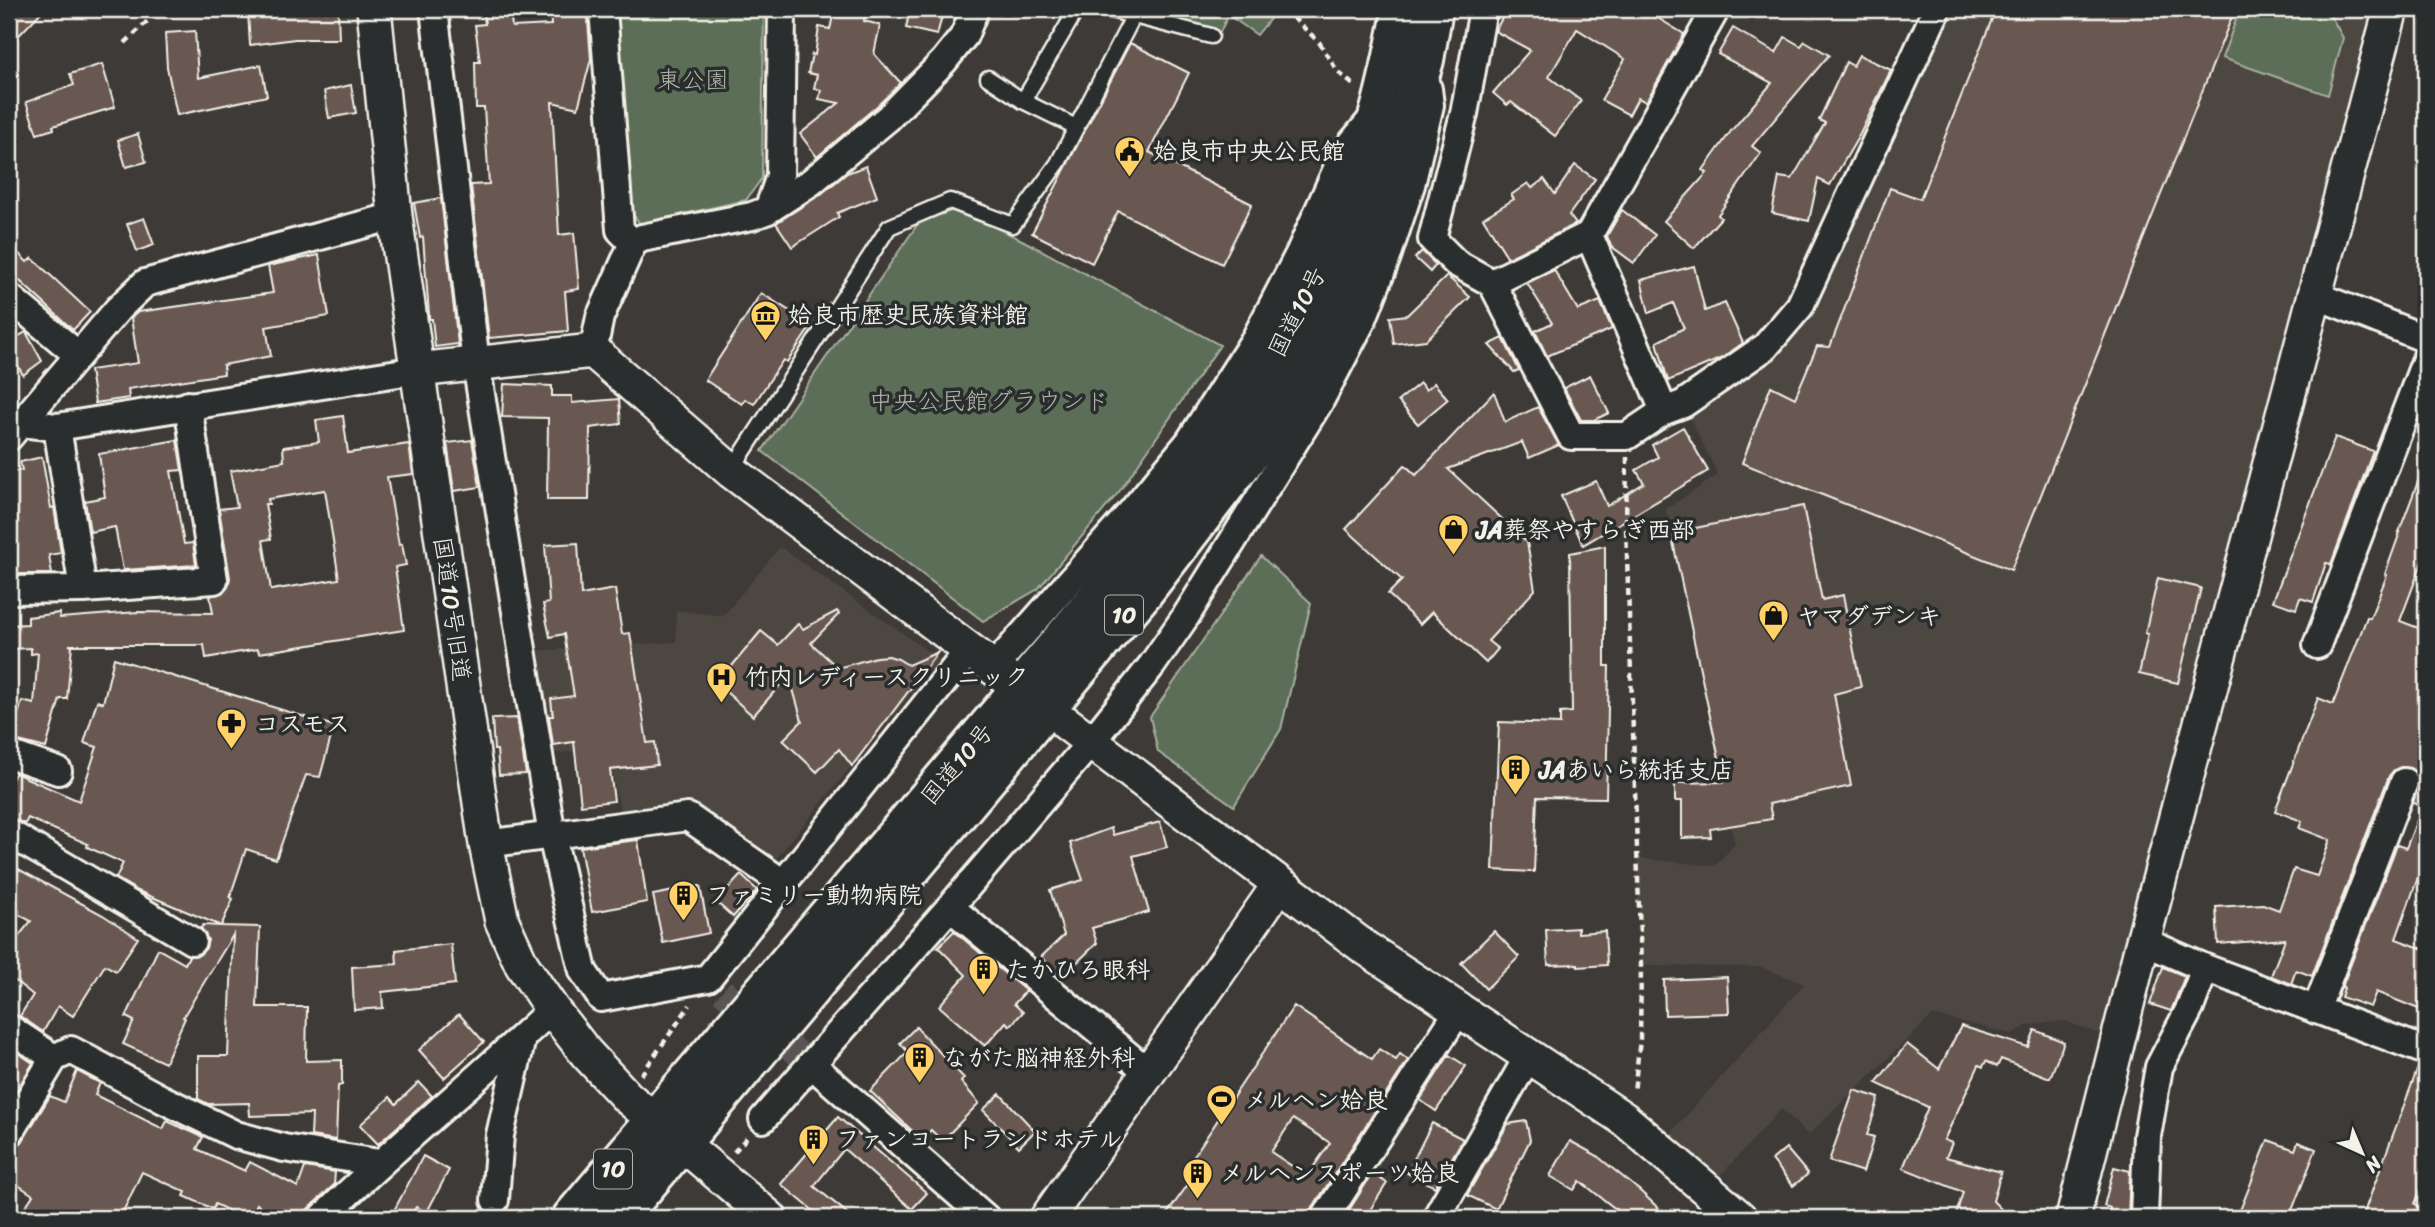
<svg xmlns="http://www.w3.org/2000/svg" width="2435" height="1227" font-family="Sriracha,'Klee One',sans-serif">
  <rect width="100%" height="100%" fill="#3d3a38"/>
  <filter id="ink" filterUnits="userSpaceOnUse"><feTurbulence type="fractalNoise" baseFrequency=".0143" numOctaves="2"/><feDisplacementMap in="SourceGraphic" scale="14" xChannelSelector="R" yChannelSelector="G"/><feConvolveMatrix kernelMatrix="1 2 1 2 8 2 1 2 1" color-interpolation-filters="sRGB"/></filter>
  <g filter="url(#ink)">
    <g fill="#4d4643">
      <polygon points="1937,9 2391,9 2114,1040 2065,1021 2028,1025 2012,1034 1933,1015 1808,1135 1781,1109 1719,1177 1670,1134 1804,984 1761,967 1641,966 1637,858 1715,866 1735,844 1666,509 1718,475 1683,404 1765,347"/>
      <polygon points="780,547 939,659 772,864 694,808 622,820 607,748 550,754 530,651 676,642 676,610 723,616"/>
    </g>
    <g fill="#5c6e58" stroke="#a8b0a0" stroke-width="2">
      <polygon points="617,9 764,9 762,178 746,200 640,224 633,214"/>
      <polygon points="1151,9 1275,9 1277,10 1257,35 1228,15 1218,37"/>
      <polygon points="2240,9 2327,9 2343,38 2328,95 2222,58"/>
      <polygon points="957,209 1022,240 1220,345 1119,492 1038,589 983,621 762,451 919,222"/>
      <polygon points="1261,556 1311,603 1281,729 1234,806 1158,752 1150,717"/>
    </g>
    <g fill="#695951" stroke="#f4f1e8" stroke-width="2" fill-rule="evenodd">
      <polygon points="9,9 44,9 9,46"/>
      <polygon points="286,9 292,9 292,12 338,11 339,39 295,39 250,45 248,12"/>
      <polygon points="483,9 510,9 512,27 551,25 550,9 587,9 591,59 578,108 552,102 559,235 574,233 579,289 565,291 568,331 489,338 471,185 489,184 484,108 476,108 475,62 480,62 475,25 485,24"/>
      <polygon points="838,9 866,9 864,21 880,25 874,54 901,83 877,106 817,157 800,134 839,103 819,99 821,90 814,88 817,75 808,73 812,54 815,55 819,27 830,29 833,16 837,16"/>
      <polygon points="910,9 944,9 937,35 906,28"/>
      <polygon points="1507,9 1643,9 1684,34 1646,102 1638,98 1629,115 1601,100 1625,59 1577,29 1549,77 1581,101 1555,136 1511,102 1507,105 1493,93 1530,50 1495,31"/>
      <polygon points="1996,9 2235,9 2011,570 1742,463 1771,386 1795,398 1817,346 1830,347 1890,188 1920,199"/>
      <polygon points="1733,28 1776,53 1785,37 1801,46 1805,41 1829,55 1752,146 1761,153 1718,215 1721,218 1694,248 1664,221 1707,173 1703,170 1731,131 1772,83 1718,54"/>
      <polygon points="195,31 198,78 261,65 267,96 177,115 167,67 165,33"/>
      <polygon points="1130,43 1189,73 1149,152 1252,204 1222,264 1118,211 1092,263 1032,233"/>
      <polygon points="1859,55 1891,70 1860,134 1830,185 1818,179 1809,221 1772,213 1779,177 1792,179 1825,123 1819,120 1846,62 1853,66"/>
      <polygon points="102,64 115,107 53,126 54,129 37,134 26,102 74,85 70,74"/>
      <polygon points="351,85 356,113 329,118 324,91"/>
      <polygon points="138,134 146,162 126,167 118,140"/>
      <polygon points="1575,165 1595,179 1569,215 1576,224 1508,258 1483,218 1514,199 1511,195 1528,183 1532,188 1544,179 1555,194"/>
      <polygon points="866,166 877,197 837,213 839,217 792,247 776,223 820,195 847,173"/>
      <polygon points="441,198 458,344 435,347 432,319 429,319 429,315 423,237 420,238 414,203"/>
      <polygon points="1622,210 1655,235 1634,263 1611,246 1607,236"/>
      <polygon points="144,218 154,245 137,251 127,224"/>
      <polygon points="9,244 27,262 32,258 90,312 73,330 9,271"/>
      <polygon points="1422,251 1436,265 1430,272 1415,258"/>
      <polygon points="319,255 329,316 266,327 271,356 223,365 224,374 128,389 129,398 95,403 90,370 138,363 131,318 138,312 273,293 268,266"/>
      <polygon points="1694,266 1705,311 1725,303 1743,343 1722,358 1668,381 1657,342 1684,328 1673,303 1649,313 1641,280"/>
      <polygon points="1554,270 1578,310 1600,301 1612,329 1547,356 1535,331 1552,323 1527,283"/>
      <polygon points="1447,276 1470,297 1426,340 1394,344 1390,317 1407,315"/>
      <polygon points="761,293 812,325 787,362 783,360 754,404 745,399 742,404 705,380"/>
      <polygon points="26,332 42,361 23,375 9,349 9,342"/>
      <polygon points="1503,338 1519,370 1514,372 1489,345"/>
      <polygon points="1590,375 1609,413 1594,420 1581,420 1564,388"/>
      <polygon points="1420,383 1426,390 1434,383 1448,399 1418,424 1398,401"/>
      <polygon points="504,384 552,386 552,396 572,396 572,403 619,399 621,424 590,428 589,500 547,500 548,418 502,417"/>
      <polygon points="1494,392 1505,422 1538,407 1559,445 1529,458 1522,442 1448,469 1527,542 1535,590 1488,641 1498,649 1486,663 1432,612 1420,624 1388,594 1402,580 1346,529 1405,465 1416,475"/>
      <path d="M343,416L348,453L409,444L413,474L387,477L399,545L402,544L406,565L395,567L404,630L259,653L258,649L206,658L204,645H69L72,646L67,699H60L46,748L11,739L22,701L34,704L38,653L31,654V648L9,649V625L28,624V617L60,613V618L138,612L213,613L210,596L224,592L228,587L230,578L219,509L237,507L230,471L284,461L283,447L319,442L316,420ZM325,490L339,579L271,590L263,540L271,539L265,504H269L268,499Z"/>
      <polygon points="1683,427 1708,471 1583,545 1561,496 1596,481 1607,506 1644,483 1636,470 1658,457 1652,445"/>
      <polygon points="2335,437 2373,451 2331,564 2326,563 2313,602 2300,598 2296,609 2273,601"/>
      <polygon points="177,440 182,470 171,471 184,544 193,543 196,565 123,570 115,527 90,532 85,501 105,497 99,454"/>
      <polygon points="472,440 480,487 454,491 447,443"/>
      <polygon points="42,457 51,508 54,507 61,553 49,555 52,574 17,574 12,535 9,535 9,472 22,470 20,462"/>
      <polygon points="2425,463 2426,552 2400,621 2426,631 2426,855 2396,939 2426,950 2426,1012 2376,992 2370,1007 2341,997 2344,988 2342,987 2397,845 2406,848 2422,807 2413,803 2420,780 2417,773 2410,768 2401,767 2394,770 2389,776 2312,976 2296,970 2291,984 2271,976 2285,939 2218,944 2216,907 2263,904 2279,910 2294,869 2317,876 2330,840 2299,828 2302,821 2275,811 2318,698 2333,704 2367,617 2370,618 2387,575 2385,574 2400,532 2399,532"/>
      <polygon points="1803,506 1822,600 1843,595 1861,687 1834,694 1851,786 1769,804 1772,819 1710,829 1711,837 1682,838 1682,801 1675,801 1675,783 1724,782 1671,533"/>
      <polygon points="578,543 581,595 615,589 622,634 630,633 647,743 655,742 657,765 610,770 614,801 581,805 574,742 553,745 549,716 553,716 551,699 574,696 564,634 550,637 543,604 549,603 545,545"/>
      <polygon points="1605,546 1605,666 1609,666 1606,798 1537,797 1534,872 1493,870 1499,722 1560,724 1560,713 1572,712 1570,553"/>
      <polygon points="2158,578 2201,588 2178,683 2139,674 2148,634 2145,633"/>
      <polygon points="837,611 839,614 811,643 838,668 876,657 889,656 898,659 908,665 938,652 852,766 839,749 817,772 783,740 802,721 789,675 753,716 717,684 761,631 778,645 798,624 803,629"/>
      <polygon points="114,658 334,726 320,777 306,775 276,859 246,849 230,897 233,899 221,926 260,927 257,1007 307,1007 306,1061 342,1060 342,1085 338,1086 336,1140 311,1136 312,1114 250,1116 249,1103 208,1104 198,1099 198,1056 228,1056 233,935 183,1017 185,1018 165,1063 123,1044 134,1021 126,1017 158,949 185,964 189,956 199,955 206,948 208,940 201,928 203,925 221,926 138,891 116,878 123,863 87,847 88,844 28,818 25,824 9,817 9,786 15,773 79,801 97,747 84,743 97,701 103,703"/>
      <polygon points="517,718 526,774 499,775 497,750 494,750 492,719"/>
      <polygon points="1160,822 1167,847 1133,856 1149,912 1092,928 1097,943 1062,977 1041,957 1064,935 1050,890 1083,880 1070,843 1111,828 1113,835"/>
      <polygon points="638,840 647,902 592,912 580,847"/>
      <polygon points="9,864 103,915 138,938 116,971 105,965 73,1016 58,1006 43,1032 20,1016 33,995 9,976 9,948 31,921 18,914 19,911 9,904"/>
      <polygon points="741,875 757,890 733,917 716,902"/>
      <polygon points="700,886 709,933 663,943 653,895"/>
      <polygon points="1578,928 1578,933 1605,931 1607,965 1578,967 1578,964 1548,965 1546,930"/>
      <polygon points="954,931 1026,991 1014,1004 1023,1012 1010,1026 1006,1022 985,1046 939,1006 966,975 938,947"/>
      <polygon points="1494,931 1519,957 1486,989 1461,963"/>
      <polygon points="451,944 455,984 382,992 383,1008 354,1010 352,967 397,964 396,950"/>
      <polygon points="2163,967 2185,976 2171,1011 2150,1004"/>
      <polygon points="1727,977 1729,1013 1665,1015 1664,980"/>
      <path d="M1294,1006L1372,1059L1379,1049L1396,1060L1400,1054L1408,1060L1312,1209L1309,1218H1164L1199,1169L1189,1163ZM1293,1119L1330,1143L1307,1176L1271,1152Z"/>
      <polygon points="459,1014 484,1042 444,1078 419,1050"/>
      <polygon points="1961,1026 2028,1047 2035,1030 2064,1042 2050,1078 2001,1059 1997,1067 1986,1061 1983,1067 1979,1065 1944,1140 1952,1143 1946,1157 2001,1172 1993,1201 2010,1218 1955,1218 1963,1192 1903,1168 1928,1107 1876,1083 1907,1044 1939,1069"/>
      <polygon points="916,1027 964,1078 961,1082 979,1103 942,1141 931,1130 922,1140 870,1091 908,1052 900,1043"/>
      <polygon points="9,1047 33,1063 9,1103"/>
      <polygon points="1449,1055 1466,1066 1436,1111 1420,1100"/>
      <polygon points="2419,1065 2426,1066 2426,1176 2415,1204 2426,1209 2426,1218 2362,1218"/>
      <polygon points="77,1071 100,1083 95,1095 163,1129 167,1121 203,1137 197,1149 245,1171 250,1162 298,1187 305,1167 335,1172 334,1185 298,1218 271,1218 257,1204 250,1218 244,1218 215,1204 213,1209 184,1196 186,1192 142,1172 120,1218 18,1218 33,1195 9,1179 9,1149 16,1147 22,1142 50,1096 64,1102"/>
      <polygon points="419,1082 432,1096 378,1144 360,1125 390,1097 396,1104"/>
      <polygon points="1854,1090 1879,1098 1867,1135 1874,1137 1863,1172 1829,1161"/>
      <polygon points="1000,1094 1035,1131 1019,1147 983,1110"/>
      <polygon points="838,1117 927,1193 912,1209 844,1149 814,1186 853,1218 822,1218 781,1184"/>
      <polygon points="1526,1121 1530,1140 1496,1209 1467,1195 1508,1124"/>
      <polygon points="1432,1123 1463,1139 1435,1187 1407,1173"/>
      <polygon points="2268,1140 2295,1150 2298,1142 2316,1149 2289,1218 2237,1218"/>
      <polygon points="1570,1141 1596,1155 1639,1190 1669,1218 1627,1218 1580,1181 1574,1190 1550,1176"/>
      <polygon points="1786,1148 1808,1174 1793,1186 1772,1160"/>
      <polygon points="423,1156 449,1170 427,1212 416,1207 409,1218 390,1218"/>
      <polygon points="2114,1167 2130,1171 2128,1218 2108,1218 2110,1208 2104,1206"/>
      <polygon points="1372,1174 1387,1183 1365,1218 1344,1218"/>
    </g>
    <g fill="none" stroke-linecap="round" stroke-linejoin="round">
      <polyline stroke="#585552" stroke-width="26" stroke-dasharray="26 13" stroke-linecap="butt" points="722,991 811,1064"/>
      <defs>
        <g id="service">
          <polyline points="1107,9 1211,36"/>
          <polyline points="988,78 1023,101 1076,127"/>
          <polyline points="1023,101 1077,9"/>
          <polyline points="731,471 889,227 950,201 1013,225 1058,163 1133,17"/>
        </g>
        <g id="minor">
          <polyline points="434,9 476,363 552,836 583,971 601,998 708,978 969,650"/>
          <polyline points="603,9 620,230 633,243"/>
          <polyline points="1483,9 1464,114 1432,239 1456,263 1492,283"/>
          <polyline points="768,210 811,182 888,118 944,61 964,36 975,9"/>
          <polyline points="1589,235 1492,283 1571,436 1627,436 1664,411 1683,404 1765,347 1800,306 1937,9"/>
          <polyline points="2315,295 2426,339"/>
          <polyline points="9,297 78,355"/>
          <polyline points="593,351 600,317 633,243 642,238 752,216 768,210 780,176 782,9"/>
          <polyline points="1664,411 1589,235 1716,9"/>
          <polyline points="20,423 57,427 417,370"/>
          <polyline points="57,427 83,589"/>
          <polyline points="9,437 118,309 145,283 395,216"/>
          <polyline points="9,590 83,589 214,580 188,405"/>
          <polyline points="2317,645 2426,359"/>
          <polyline points="993,668 1132,511 1189,442 1255,339 1299,254 1345,151 1371,120"/>
          <polyline points="9,754 58,771"/>
          <polyline points="9,833 192,941"/>
          <polyline points="486,844 688,817 783,883"/>
          <polyline points="950,907 1148,1072"/>
          <polyline points="2143,941 2205,968 2426,1051"/>
          <polyline points="2316,1010 2404,782"/>
          <polyline points="9,1028 54,1058"/>
          <polyline points="811,1064 986,1218"/>
          <polyline points="763,1119 950,907 1091,742 1152,665 1186,616 1320,401 1363,319 1387,257 1411,185 1430,105 1428,89"/>
          <polyline points="9,1133 54,1058 71,1050 162,1099 236,1135 284,1148 379,1163"/>
          <polyline points="495,1200 500,1135 522,1038"/>
          <path d="M322,1218C396,1146 477,1080 552,1009"/>
          <polyline points="1325,1218 1459,1010"/>
          <polyline points="1436,1218 1529,1055"/>
          <polyline points="2144,1218 2147,1136 2159,1067 2190,1008 2205,968"/>
        </g>
        <g id="tertiary">
          <polyline points="374,9 395,216 486,844 502,921 522,965 552,1009 586,1053 627,1097 770,1218"/>
          <polyline points="417,370 593,351 731,471 1007,678"/>
          <polyline points="1066,723 1364,947 1624,1119 1740,1218"/>
          <polyline points="1047,1218 1279,885"/>
          <polyline points="2073,1218 2143,941 2391,9"/>
        </g>
        <g id="trunk">
          <path d="M572,1218L1110,583C1149,536 1191,489 1225,438C1292,337 1349,224 1381,107C1390,75 1396,41 1403,9"/>
          <polyline points="618,1218 1144,591 1261,439 1302,371 1350,279 1388,183 1424,60 1433,9"/>
        </g>
      </defs>
      <use href="#service" stroke="#f4f1e8" stroke-width="19"/>
      <use href="#minor" stroke="#f4f1e8" stroke-width="32"/>
      <use href="#tertiary" stroke="#f4f1e8" stroke-width="38"/>
      <use href="#trunk" stroke="#f4f1e8" stroke-width="44"/>
      <g stroke="#f4f1e8" stroke-width="4.5" stroke-dasharray="7 5" stroke-linecap="butt">
        <polyline points="1284,9 1319,42 1338,72 1356,87"/>
        <polyline points="125,43 160,9"/>
        <polyline points="1627,457 1626,527 1641,966 1640,1039 1634,1092"/>
        <polyline points="641,1075 690,1005"/>
        <polyline points="734,1152 749,1135"/>
      </g>
      <use href="#service" stroke="#2a2d2e" stroke-width="14"/>
      <use href="#minor" stroke="#2a2d2e" stroke-width="26"/>
      <use href="#tertiary" stroke="#2a2d2e" stroke-width="33"/>
      <use href="#trunk" stroke="#2a2d2e" stroke-width="38"/>
    </g>
  </g>
  <defs>
    <symbol id="civic-pin" viewBox="-11 -11 22 30"><path d="M0 17L-7.5 6A9.5 9.5 0 1 1 7.5 6Z" fill="#ffd166" stroke="#2a2d2e"/><path d="M-.6-6.5H3V-4.5H.6V-3L4-1V1h2V6H-6V1h2V-1L-.6-3ZM-1.2 2.5V6h2.4V2.5Z" fill="#111"/></symbol>
    <symbol id="museum-pin" viewBox="-11 -11 22 30"><path d="M0 17L-7.5 6A9.5 9.5 0 1 1 7.5 6Z" fill="#ffd166" stroke="#2a2d2e"/><path d="M0-6L6-3V-2H-6V-3ZM-5-1h2V3h-2ZM-1-1h2V3h-2ZM3-1h2V3H3ZM-6 4H6V6H-6Z" fill="#111"/></symbol>
    <symbol id="shop-pin" viewBox="-11 -11 22 30"><path d="M0 17L-7.5 6A9.5 9.5 0 1 1 7.5 6Z" fill="#ffd166" stroke="#2a2d2e"/><path d="M-5-2.5h2.3a2.7 3.5 0 0 1 5.4 0H5L5.5 6h-11ZM-1.5-2.5h3a1.5 2.3 0 0 0-3 0Z" fill="#111"/></symbol>
    <symbol id="hospital-pin" viewBox="-11 -11 22 30"><path d="M0 17L-7.5 6A9.5 9.5 0 1 1 7.5 6Z" fill="#ffd166" stroke="#2a2d2e"/><path d="M-5-5h3v3.5h4V-5h3V5h-3V1.5h-4V5h-3Z" fill="#111"/></symbol>
    <symbol id="pharmacy-pin" viewBox="-11 -11 22 30"><path d="M0 17L-7.5 6A9.5 9.5 0 1 1 7.5 6Z" fill="#ffd166" stroke="#2a2d2e"/><path d="M-2-6h4v4h4v4h-4v4h-4v-4h-4v-4h4Z" fill="#111"/></symbol>
    <symbol id="building-pin" viewBox="-11 -11 22 30"><path d="M0 17L-7.5 6A9.5 9.5 0 1 1 7.5 6Z" fill="#ffd166" stroke="#2a2d2e"/><path d="M-4-6H4V6H1V3H-1V6H-4ZM-2.5-4.3h1.7v1.8h-1.7ZM.8-4.3h1.7v1.8H.8ZM-2.5-1h1.7V.8h-1.7ZM.8-1h1.7V.8H.8Z" fill="#111"/></symbol>
    <symbol id="stadium-pin" viewBox="-11 -11 22 30"><path d="M0 17L-7.5 6A9.5 9.5 0 1 1 7.5 6Z" fill="#ffd166" stroke="#2a2d2e"/><path d="M0-5a6.5 5 0 1 0 0 10a6.5 5 0 1 0 0-10ZM-3.5-1.8h7v3.6h-7Z" fill="#111"/></symbol>
  </defs>
  <g fill-rule="evenodd">
    <use href="#civic-pin" x="1112" y="134" width="35" height="47"/>
    <use href="#museum-pin" x="748" y="298" width="35" height="47"/>
    <use href="#shop-pin" x="1436" y="512" width="35" height="47"/>
    <use href="#shop-pin" x="1756" y="598" width="35" height="47"/>
    <use href="#hospital-pin" x="704" y="660" width="35" height="47"/>
    <use href="#pharmacy-pin" x="214" y="706" width="35" height="47"/>
    <use href="#building-pin" x="1498" y="752" width="35" height="47"/>
    <use href="#building-pin" x="666" y="878" width="35" height="47"/>
    <use href="#building-pin" x="966" y="952" width="35" height="47"/>
    <use href="#building-pin" x="902" y="1040" width="35" height="47"/>
    <use href="#stadium-pin" x="1204" y="1082" width="35" height="47"/>
    <use href="#building-pin" x="796" y="1122" width="35" height="47"/>
    <use href="#building-pin" x="1180" y="1156" width="35" height="47"/>
  </g>
  <g text-anchor="middle" dominant-baseline="central" stroke-width="7" stroke-linejoin="round" paint-order="stroke">
    <g fill="#2a2d2e" stroke="#b7b6b0" stroke-width="2">
      <rect x="1105" y="595.5" width="38" height="39" rx="5"/>
      <rect x="594" y="1149.5" width="38" height="39" rx="5"/>
    </g>
    <g font-size="23" font-weight="bold" fill="#f4f1e8">
      <text x="1124" y="615">10</text>
      <text x="613" y="1169">10</text>
    </g>
    <g font-size="24" fill="#b0b6a7" stroke="#2a2d2e">
      <text x="693" y="80">東公園</text>
      <text x="989" y="401">中央公民館グラウンド</text>
    </g>
    <g font-size="24" font-weight="bold" fill="#f4f1e8" stroke="#2a2d2e" text-anchor="start">
      <text x="1153" y="151">姶良市中央公民館</text>
      <text x="788" y="315">姶良市歴史民族資料館</text>
      <text x="1476" y="530">JA葬祭やすらぎ西部</text>
      <text x="1797" y="616">ヤマダデンキ</text>
      <text x="745" y="677">竹内レディースクリニック</text>
      <text x="255" y="724">コスモス</text>
      <text x="1539" y="770">JAあいら統括支店</text>
      <text x="706" y="895">ファミリー動物病院</text>
      <text x="1006" y="970">たかひろ眼科</text>
      <text x="943" y="1058">ながた脳神経外科</text>
      <text x="1244" y="1100">メルヘン姶良</text>
      <text x="836" y="1139">ファンコートランドホテル</text>
      <text x="1220" y="1173">メルヘンスポーツ姶良</text>
    </g>
    <g font-size="24" fill="#f4f1e8" stroke="#2a2d2e">
      <text transform="translate(1297 312) rotate(-63)">国道10号</text>
      <text transform="translate(452 609) rotate(82)">国道10号旧道</text>
      <text transform="translate(957 764) rotate(-50)">国道10号</text>
    </g>
  </g>
  <rect width="2435" height="1227" fill="none" stroke="#2a2d2e" stroke-width="35"/>
  <rect x="18" y="18" width="2400" height="1192" fill="none" stroke="#f4f1e8" stroke-width="2.5" filter="url(#ink)"/>
  <g transform="translate(2362 1153) rotate(136)" stroke="#2a2d2e" stroke-width="5" paint-order="stroke">
  <path d="M0-5L12 26L0 18L-12 26Z" fill="#f4f1e8"/>
  <text y="-10" font-size="19" font-weight="bold" text-anchor="middle" fill="#f4f1e8">N</text>
  </g>
</svg>
